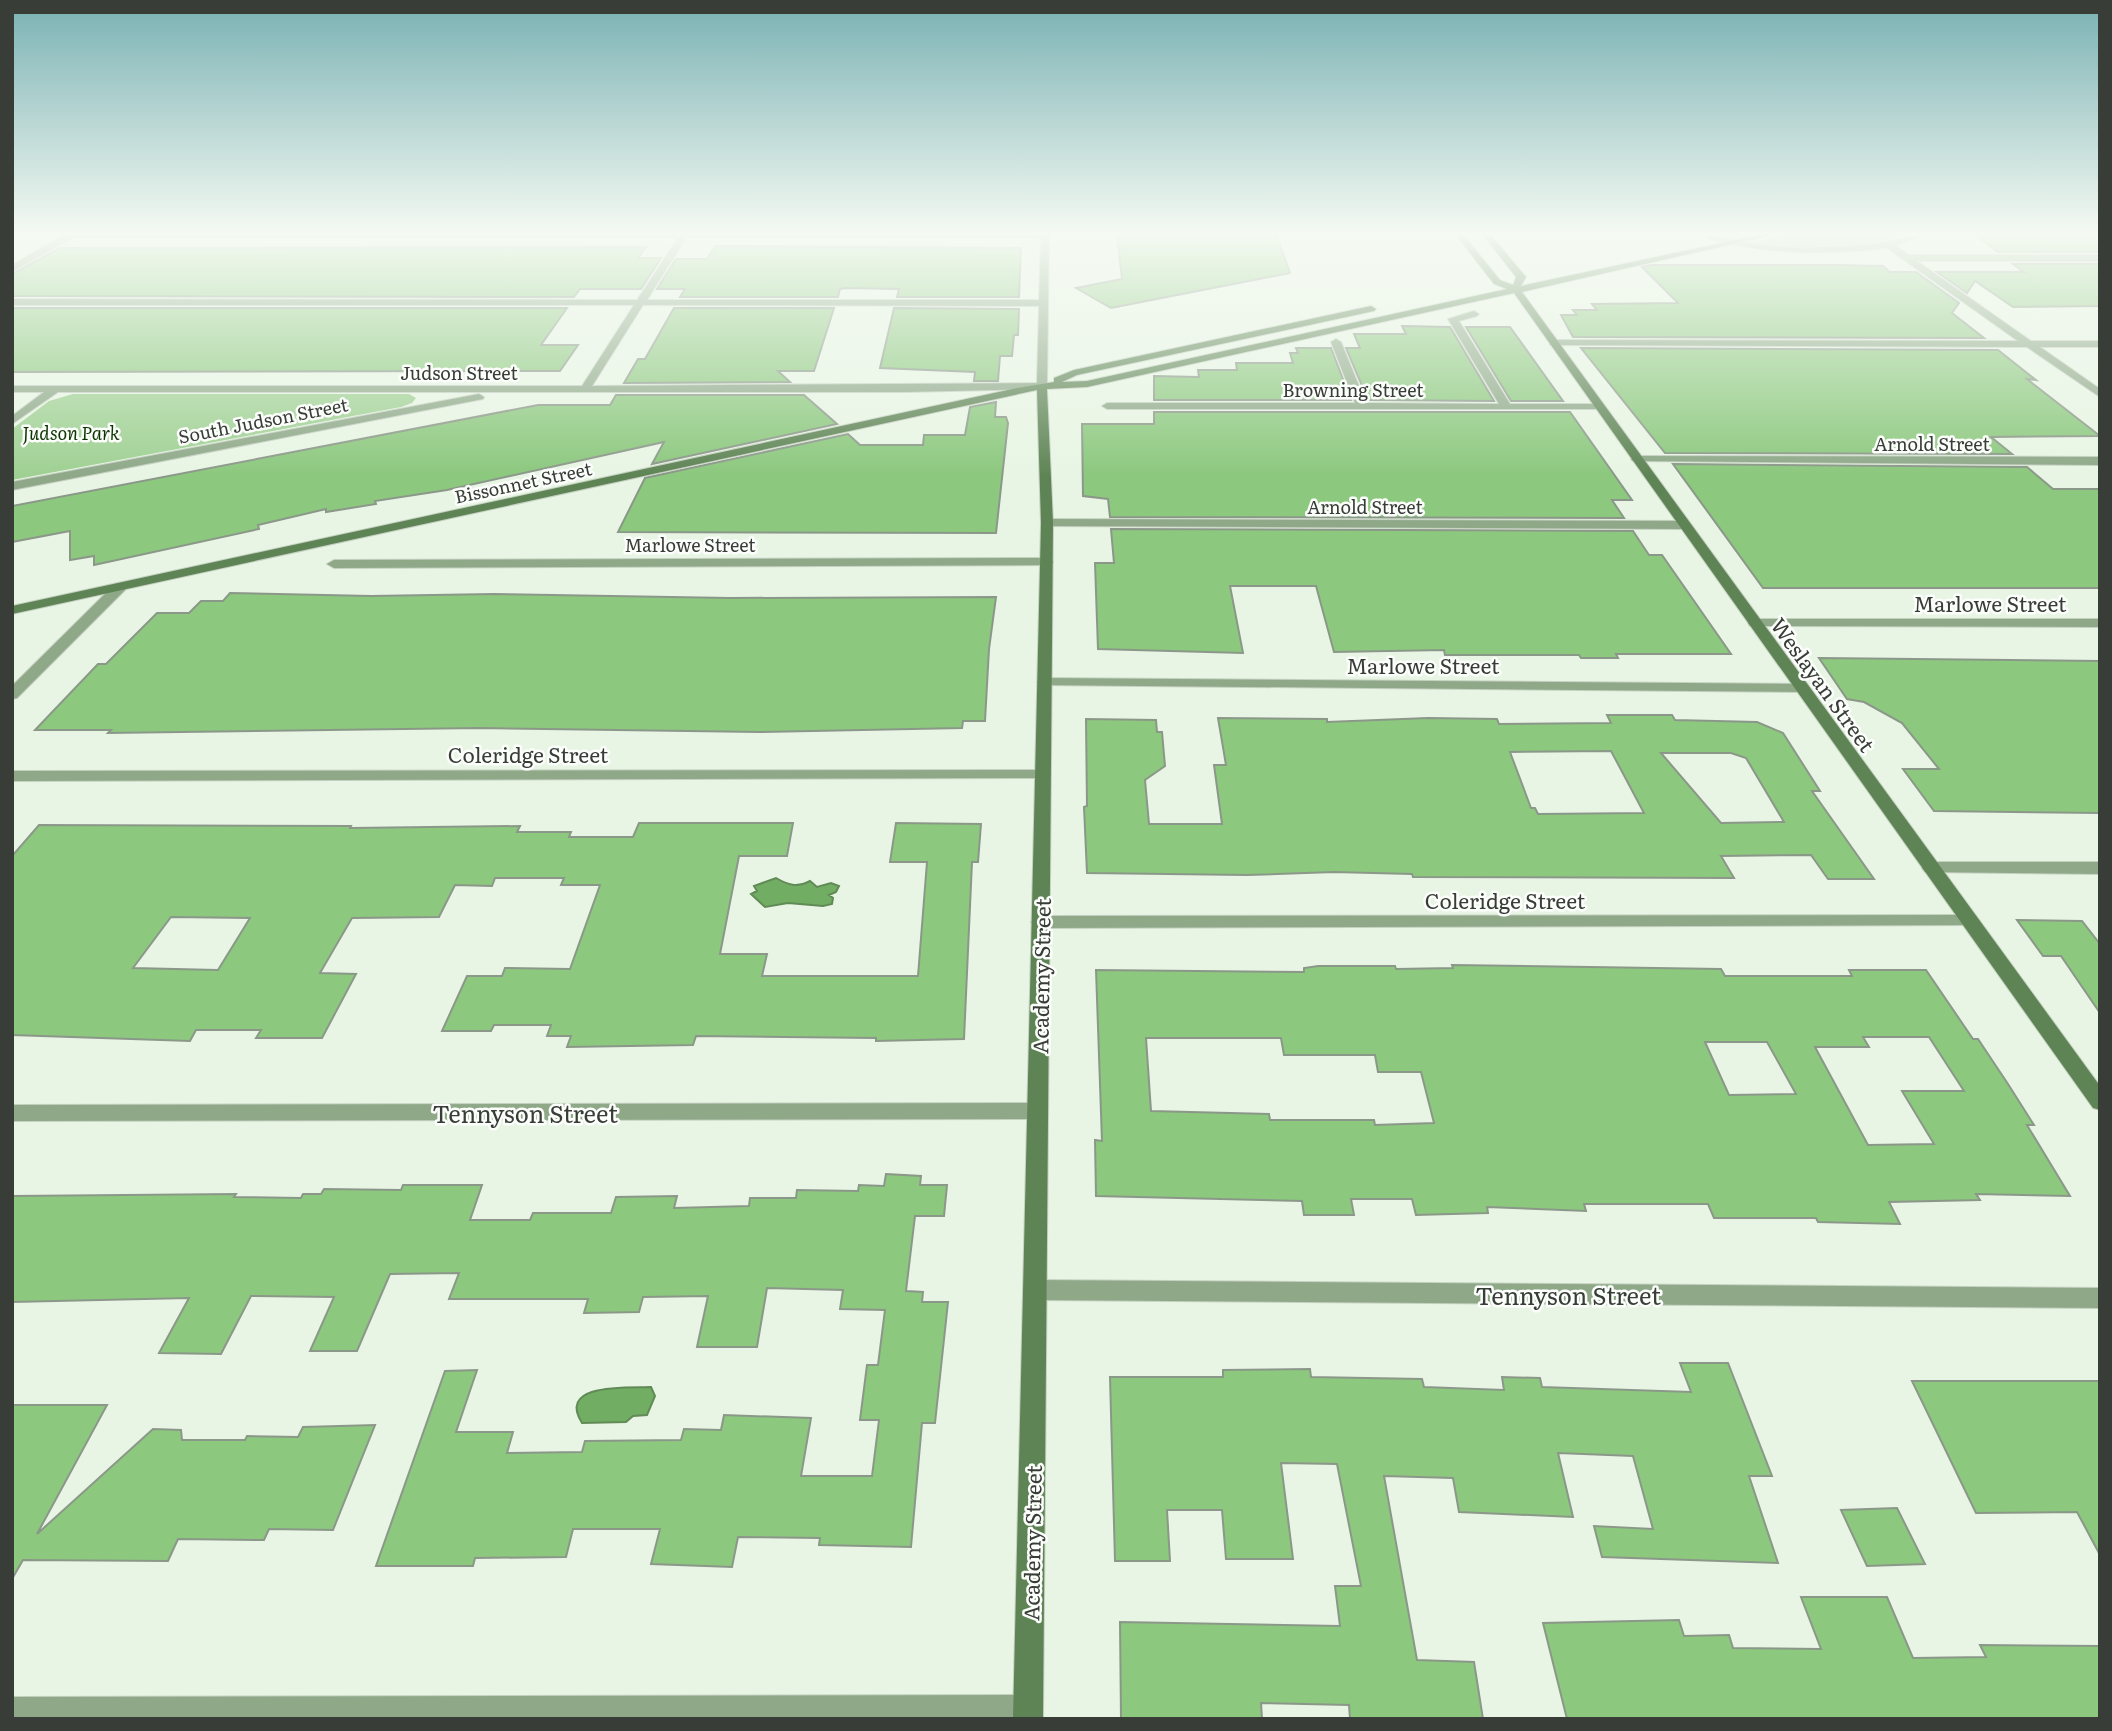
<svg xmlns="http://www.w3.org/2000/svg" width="2112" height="1731" font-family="Literata,serif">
  <rect width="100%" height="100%" fill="#e8f5e4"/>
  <g fill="#9fd093">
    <path d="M1788,234H1902C1870,248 1782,255 1749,243Z"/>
    <polygon points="73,394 409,394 416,398 412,403 401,407 12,480 12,429 49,401"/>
  </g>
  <g fill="#72ad64" stroke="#618b56" stroke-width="2">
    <path d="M776,878C788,885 797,888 810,881L817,887L831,883L839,886L836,892L829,895L833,898L832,904L823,906L788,903L765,907L751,894L757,891L754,886Z"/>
    <path d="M651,1387L655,1396L647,1415L633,1416L626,1422L582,1423C556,1382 631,1388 651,1387Z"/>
  </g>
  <g fill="#8cc87e" stroke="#8b9889" stroke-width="2" fill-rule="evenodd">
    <polygon points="1117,234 1276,234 1290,273 1111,308 1076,288 1122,279"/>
    <polygon points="1974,234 2100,234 2100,252 1998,252"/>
    <polygon points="715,246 1021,248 1019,297 897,297 899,289 846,288 840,289 838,297 680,297 685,289 657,289 676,259 707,259"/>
    <polygon points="646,247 638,258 661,258 641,289 580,289 574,297 12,296 12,274 60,248"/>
    <polygon points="2013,264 2100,264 2100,306 2013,307 1975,281 1967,293 1937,272 2024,272"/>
    <polygon points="1651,265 1834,265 1883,266 1890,272 1916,272 1959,303 1952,313 1984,338 1573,337 1561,315 1577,315 1573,310 1597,310 1592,304 1678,303 1642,267"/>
    <polygon points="12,308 567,308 541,345 578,345 560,371 12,372"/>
    <polygon points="674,308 834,308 814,371 778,371 790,382 624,383 638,359 645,359"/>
    <polygon points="894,308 1019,309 1018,335 1014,335 1012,356 1000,356 998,381 974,381 975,372 880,368"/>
    <polygon points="1402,326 1450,327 1494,401 1368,400 1346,348 1360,348 1354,334 1406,334"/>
    <polygon points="1466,327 1510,327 1563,401 1511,401"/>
    <polygon points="1296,348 1331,348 1351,400 1154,400 1154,376 1199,377 1198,370 1237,370 1236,363 1293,363 1290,353 1298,353"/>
    <polygon points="1581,348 1998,350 2036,380 2027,379 2100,436 1991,437 2012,454 1665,453"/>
    <polygon points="616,395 804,395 837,424 652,464 664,442 447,490 375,501 376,504 326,512 326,509 258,525 259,529 94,565 94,556 70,560 70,531 12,542 12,506 538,405 610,405"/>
    <polygon points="996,402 995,417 1006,417 1008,423 996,533 618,532 645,478 848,434 860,445 923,445 924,435 965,435 970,407"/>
    <polygon points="1154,412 1570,412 1632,500 1612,500 1624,518 1110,517 1108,499 1083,496 1082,424 1154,424"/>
    <polygon points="1673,464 2027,467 2053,489 2100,489 2100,588 1763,588"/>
    <polygon points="1111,529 1633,531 1649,555 1662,555 1731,654 1616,654 1618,658 1581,658 1579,655 1445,655 1444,650 1334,652 1316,586 1230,586 1243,653 1098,649 1095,563 1114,563"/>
    <polygon points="230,593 371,596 494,594 730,598 996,597 989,649 985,721 963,721 962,728 759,732 479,728 108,733 111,730 35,730 98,664 106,664 157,613 189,613 201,601 223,601"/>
    <polygon points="1819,658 2100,661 2100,813 1934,811 1903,769 1939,769 1902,723 1864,702 1847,699"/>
    <path d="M1607,715H1672L1675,720L1757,722L1783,733L1820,791H1812L1874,879H1828L1811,855L1721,856L1734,878L1413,877L1412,874L1334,872L1247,875L1087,873L1084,807L1087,806L1086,719L1156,720L1157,732H1162L1165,766L1145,780L1149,824H1222L1214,765H1226L1218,718L1327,719V722L1428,718L1497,719L1499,724L1611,723ZM1611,751L1644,813L1538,814L1535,808H1531L1510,752ZM1661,753H1731L1746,758L1784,822L1721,823Z"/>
    <path d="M639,823H793L787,856H739L720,954H767L762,976H918L927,862H890L896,823L981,824L978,862H972L964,1039L876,1041V1038L696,1036L693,1045L567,1047L571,1036H547L551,1025H494L491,1031H442L467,976H502L505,968L570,969L600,885H561L564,878H495L492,886L455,885L439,917L352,918L320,973L356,974L322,1038H256L261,1030H196L190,1041L12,1035V856L39,825L351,826L350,828L520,826L517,832H571L569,837H633ZM171,917L250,918L218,970L133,968Z"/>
    <polygon points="2017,920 2082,921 2100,944 2100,1013 2061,956 2043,956"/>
    <path d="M1452,965L1721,969L1725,976H1852L1849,970H1926L1973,1039H1978L2008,1084L2034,1125H2027L2070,1196L1976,1194L1980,1200L1889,1202L1900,1224L1818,1222L1816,1218H1714L1708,1204H1584L1586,1211L1487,1207L1488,1213L1416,1215L1412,1199H1351L1354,1215H1304L1302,1201L1096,1196L1095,1140L1102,1141L1096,970L1304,972V968L1318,966H1395L1396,969L1453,968ZM1863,1037H1929L1964,1091H1902L1934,1144L1868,1145L1815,1047H1869ZM1146,1038H1281L1284,1055H1375L1378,1072H1421L1434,1123L1375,1125L1374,1120H1270L1269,1114L1151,1111ZM1705,1042H1767L1796,1094L1729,1095Z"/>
    <polygon points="886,1174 921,1176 920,1185 947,1185 944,1216 915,1216 906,1291 923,1292 922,1302 948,1302 935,1423 922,1423 911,1547 819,1545 820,1538 738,1537 732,1567 651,1564 660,1529 573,1529 566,1557 475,1558 473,1566 376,1566 445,1371 477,1370 456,1432 513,1432 507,1453 582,1452 585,1441 681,1440 684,1429 721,1430 724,1415 811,1418 801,1476 872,1476 879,1420 860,1420 867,1365 878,1365 885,1310 840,1309 843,1290 767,1288 757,1347 697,1347 708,1296 643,1297 639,1312 584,1313 588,1299 449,1299 459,1273 390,1274 357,1351 310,1351 334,1297 251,1296 221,1354 159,1353 189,1298 12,1302 12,1196 236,1194 234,1197 301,1198 303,1194 321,1194 324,1189 401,1190 403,1185 482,1185 470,1220 530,1220 533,1213 611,1213 616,1197 677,1196 674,1208 749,1206 750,1198 796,1198 797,1190 858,1191 859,1185 884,1186"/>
    <polygon points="1680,1363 1728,1363 1772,1476 1749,1476 1778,1563 1602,1557 1594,1526 1653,1529 1633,1456 1558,1453 1573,1517 1459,1512 1453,1478 1384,1476 1417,1660 1474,1662 1483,1719 1350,1719 1349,1705 1261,1703 1262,1719 1121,1719 1120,1622 1340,1626 1335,1586 1361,1586 1337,1464 1281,1463 1293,1559 1226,1559 1222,1510 1167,1510 1170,1561 1115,1561 1110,1377 1223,1377 1223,1370 1310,1369 1311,1377 1422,1379 1424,1387 1504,1390 1502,1377 1540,1378 1542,1387 1691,1392"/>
    <polygon points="1912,1381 2100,1381 2100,1555 2077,1512 1976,1513"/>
    <polygon points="12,1405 107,1405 37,1534 153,1429 181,1430 182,1440 245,1440 247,1436 298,1437 303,1427 375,1425 333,1530 269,1529 264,1540 178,1539 168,1561 23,1560 12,1579"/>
    <polygon points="1897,1508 1925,1564 1867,1566 1841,1510"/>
    <polygon points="1801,1597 1887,1597 1913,1658 1986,1657 1980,1645 2100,1646 2100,1719 1567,1719 1543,1623 1679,1620 1684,1636 1729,1635 1733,1648 1821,1649"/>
  </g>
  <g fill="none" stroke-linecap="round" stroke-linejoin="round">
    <defs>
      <g id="street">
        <path d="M66,234H1049L1047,386L1042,389L905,392H58L12,424V416L44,392H12V386H582L634,305H12V299L637,300L678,238H72L12,272V265ZM686,238H1041L1039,300H647ZM643,305L1039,306L1037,383L592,386Z"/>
        <path d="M1706,234L1754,244L1798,248L1866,245L1926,234L1896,246L1909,255H2100V261H1917L2031,341H2100V347H2040L2100,389V397L2027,347L1550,345V341L1554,340L2018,341L1887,248C1825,255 1767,255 1706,238Z"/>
        <polygon points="1474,311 1479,314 1477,316 1459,321 1510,404 1599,404 1603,405 1603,409 1107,409 1102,406 1107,403 1355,403 1331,342 1336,339 1341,342 1366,403 1499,404 1448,319"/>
        <polygon points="479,394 484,397 483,399 12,490 12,482"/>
        <polygon points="1637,456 2100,457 2100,465 1633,461 1631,459"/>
        <polygon points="1047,519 1684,521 1690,525 1684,529 1043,526 1043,520"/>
        <polygon points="1046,558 1053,562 1051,565 334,568 327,564 334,560"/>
        <polygon points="120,583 127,587 125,590 17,698 12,699 12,686 115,584"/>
        <polygon points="1755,619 2100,619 2100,627 1750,626 1748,623"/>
        <polygon points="1044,678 1801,684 1808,688 1801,692 1039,685 1037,682"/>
        <polygon points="1043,770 1051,775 1049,778 12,781 12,771"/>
        <polygon points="1931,862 2100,862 2100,874 1925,872 1922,868 1925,864"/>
        <polygon points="1969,915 1978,921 1975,925 1040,928 1031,922 1040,916"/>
        <polygon points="1037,1103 1044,1105 1048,1111 1044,1117 1037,1119 12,1121 12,1105"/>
        <polygon points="1035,1280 2100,1288 2100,1308 1035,1300 1027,1297 1023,1290 1027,1283"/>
        <polygon points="1028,1695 1038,1700 1043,1710 1039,1719 12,1719 12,1697"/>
      </g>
      <polygon id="secondary" points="1455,234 1463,234 1500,280 1513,285 1516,277 1482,234 1490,234 1526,277 1521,286 1763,234 1777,234 1522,292 2100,1086 2100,1110 2093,1108 1514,293 1087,387 1047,389 1053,523 1043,1719 1013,1719 1041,523 1037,390 12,614 12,606 1017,388 1054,382 1054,378 1074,370 1371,306 1376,309 1374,311 1077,375 1062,382 1087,381 1507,289 1494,284"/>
    </defs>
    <use href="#street" stroke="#c5d0c1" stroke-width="2"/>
    <use href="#secondary" stroke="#c5d0c1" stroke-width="2"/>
    <use href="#street" fill="#8ea888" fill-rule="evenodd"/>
    <use href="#secondary" fill="#5e8455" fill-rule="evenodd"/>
  </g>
  <linearGradient id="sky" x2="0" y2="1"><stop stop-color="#79b1b3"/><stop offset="0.49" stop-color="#f5faf3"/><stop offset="1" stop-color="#f5faf3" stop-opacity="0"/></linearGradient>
  <rect width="2112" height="476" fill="url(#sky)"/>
  <g text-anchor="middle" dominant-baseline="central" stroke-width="5" stroke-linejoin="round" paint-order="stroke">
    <g font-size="18" fill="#383d37" stroke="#fcfefb">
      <text x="459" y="372">Judson Street</text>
      <text x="1353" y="389">Browning Street</text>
      <text transform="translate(263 420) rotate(-11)">South Judson Street</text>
      <text x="1932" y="443">Arnold Street</text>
      <text transform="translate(523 482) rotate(-12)">Bissonnet Street</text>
      <text x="1365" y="506">Arnold Street</text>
      <text x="690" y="544">Marlowe Street</text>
    </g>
    <g font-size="18" font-style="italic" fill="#0d3502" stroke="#fcfefb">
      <text x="71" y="432">Judson Park</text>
    </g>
    <g font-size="21" fill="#383d37" stroke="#fcfefb">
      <text x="1990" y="602">Marlowe Street</text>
      <text x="1423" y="664">Marlowe Street</text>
      <text transform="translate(1824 684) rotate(54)">Weslayan Street</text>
      <text x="528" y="753">Coleridge Street</text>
      <text x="1505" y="899">Coleridge Street</text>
      <text transform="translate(1040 976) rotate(-89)">Academy Street</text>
      <text transform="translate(1031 1543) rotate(-89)">Academy Street</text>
    </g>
    <g font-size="24" fill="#383d37" stroke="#fcfefb">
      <text x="525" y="1112">Tennyson Street</text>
      <text x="1568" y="1294">Tennyson Street</text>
    </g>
  </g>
  <rect width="2112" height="1731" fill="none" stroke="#383d37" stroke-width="28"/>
</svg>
